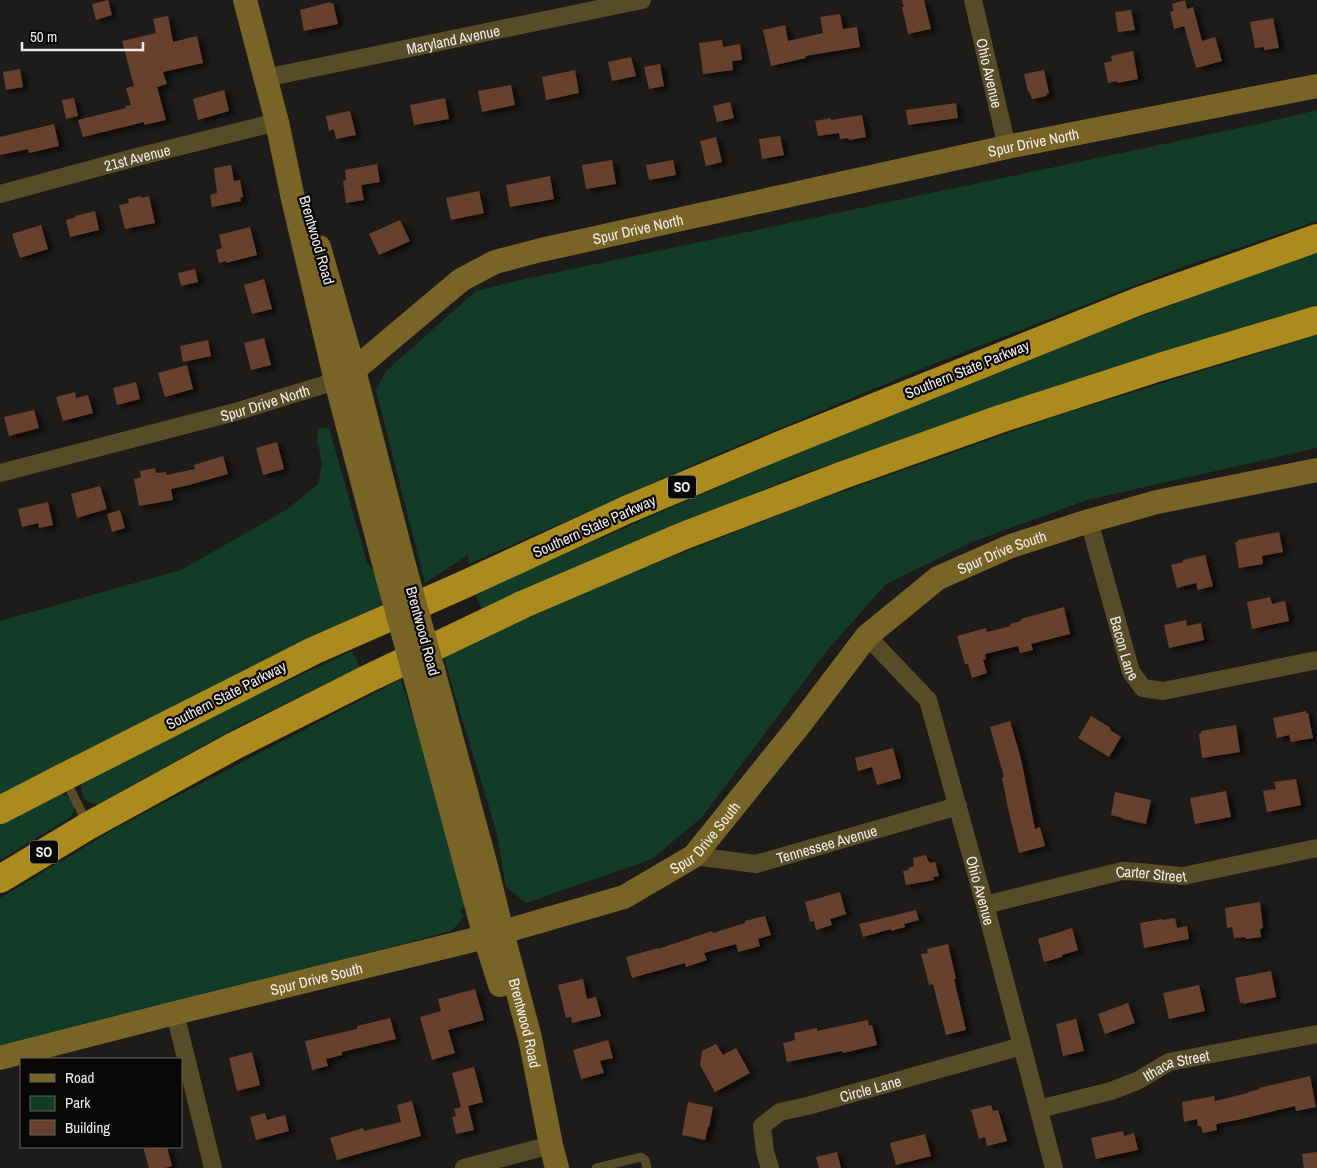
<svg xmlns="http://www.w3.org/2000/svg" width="1317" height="1168" font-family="'Archivo Narrow',sans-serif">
  <defs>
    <filter id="shadow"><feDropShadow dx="5.5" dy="3" stdDeviation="2.5" flood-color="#0009"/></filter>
  </defs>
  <rect width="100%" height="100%" fill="#1e1c1a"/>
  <g fill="#123b28">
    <polygon points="1317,110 1317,221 1180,268 931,365 716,455 469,564 468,555 425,583 376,390 386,371 476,291 520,280 1258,124"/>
    <polygon points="1317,252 1317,306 1261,322 963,418 794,477 607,554 482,609 475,593 785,458 948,389 1259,272"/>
    <polygon points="1317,335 1317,448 1087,500 972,542 886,584 830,647 702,817 652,859 526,903 506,887 496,830 452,686 444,656 603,584 807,504 1056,416"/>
    <polygon points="319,428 329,428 367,562 375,572 383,604 0,796 0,621 181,570 286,510 318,484 322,464 317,440"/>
    <path d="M352,651L360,667L237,727L99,804C86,805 80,796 82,784L88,779L227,709Z"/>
    <polygon points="401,679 411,713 416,712 466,903 460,912 463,917 458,924 451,931 0,1051 0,898 116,828"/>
    <path d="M59,794C73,796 80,808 68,819L0,860V824L54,795Z"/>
  </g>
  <g fill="#68402e" filter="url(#shadow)">
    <polygon points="108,0 112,15 96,20 92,4"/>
    <polygon points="902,0 924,0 931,29 908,34 902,7 904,7"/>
    <polygon points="1185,0 1187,9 1193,7 1202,41 1215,37 1222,61 1196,68 1184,26 1174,29 1170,12 1174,11 1172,4"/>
    <polygon points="330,2 331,4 333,3 338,24 304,31 300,10"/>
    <polygon points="1131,10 1135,30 1118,32 1115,12"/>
    <polygon points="840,14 843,29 857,27 860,47 805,56 806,58 771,66 763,30 785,25 788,41 823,33 820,17"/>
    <polygon points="168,16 173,42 197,36 203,63 163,72 167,84 157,87 166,120 144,125 144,122 83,137 78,120 126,108 125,106 131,105 126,88 134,86 122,41 156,33 153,19"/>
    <polygon points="1273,18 1279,48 1264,50 1264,47 1255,48 1250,22"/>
    <polygon points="722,40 723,47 740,44 742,60 732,61 733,70 703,74 699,43"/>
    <polygon points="1133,51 1138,79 1117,83 1117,81 1108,83 1104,63 1112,61 1111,56"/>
    <polygon points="631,57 636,76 612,81 608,62"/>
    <polygon points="660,64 664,86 649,89 644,67"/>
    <polygon points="20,69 23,87 6,90 3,72"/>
    <polygon points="575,70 579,93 546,100 542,77"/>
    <polygon points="1044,70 1049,93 1046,94 1047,96 1032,99 1029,91 1028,92 1024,74"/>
    <polygon points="511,85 515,105 482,112 478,91"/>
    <polygon points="224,90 229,111 198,120 193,99"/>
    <polygon points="74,98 78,116 66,119 62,100"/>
    <polygon points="445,98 449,119 414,125 410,105"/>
    <polygon points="730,102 734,118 717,122 713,106"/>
    <polygon points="956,103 958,118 908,125 906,110"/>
    <polygon points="350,111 356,135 336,139 334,129 329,131 326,116"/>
    <polygon points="862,115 866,137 849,140 848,138 840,139 839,133 818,136 815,121 831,118 831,120"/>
    <polygon points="54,124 59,146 29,153 28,149 0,155 0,137"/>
    <polygon points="780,136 784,155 762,159 759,139"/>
    <polygon points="716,137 722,162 706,166 700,141"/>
    <polygon points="612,160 616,184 586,189 582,165"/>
    <polygon points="673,160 676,175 649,180 646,165"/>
    <polygon points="377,164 380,182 361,185 364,200 346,203 343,181 346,180 345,170"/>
    <polygon points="231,165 234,181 240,180 243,197 240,198 241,201 212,207 210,195 217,193 214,168"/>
    <polygon points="550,176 554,199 510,207 506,185"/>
    <polygon points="479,191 484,213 451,220 446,198"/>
    <polygon points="141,196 141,198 149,196 155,223 125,229 119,205 129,203 128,199"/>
    <polygon points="95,211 99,230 70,237 66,220 76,217 75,216"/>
    <polygon points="400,220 410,241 379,255 369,234"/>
    <polygon points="41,225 48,249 20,258 12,234"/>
    <polygon points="250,227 257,255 226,263 226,261 219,263 216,250 222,248 219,235"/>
    <polygon points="195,269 198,282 181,286 178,273"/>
    <polygon points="264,279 272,309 252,314 244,285"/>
    <polygon points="264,338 271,365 251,370 244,343"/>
    <polygon points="208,340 211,356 183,362 180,346"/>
    <polygon points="187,365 193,389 165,397 158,373"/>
    <polygon points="136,382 140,399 117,405 113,388"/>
    <polygon points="75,392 76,398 88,395 93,413 63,421 56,397"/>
    <polygon points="34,410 39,428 9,436 4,417"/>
    <polygon points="277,442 284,469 263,475 256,448"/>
    <polygon points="223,456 228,474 189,485 171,489 173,500 139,506 134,479 141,477 140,471 155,468 156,473 166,472 166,475 195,469 194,465"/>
    <polygon points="100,486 107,509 77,518 71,494"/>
    <polygon points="48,502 53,525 39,528 38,523 22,527 18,509"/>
    <polygon points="120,510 125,528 112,532 107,514"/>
    <polygon points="1279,532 1283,552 1262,556 1263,564 1239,568 1235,542 1238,542 1238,540"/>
    <polygon points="1205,555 1213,586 1198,590 1196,583 1177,588 1171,565 1183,562 1183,560"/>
    <polygon points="1270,597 1272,604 1285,601 1289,621 1252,629 1247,602"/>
    <polygon points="1064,607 1070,634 1031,644 1033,650 1020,653 1018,646 985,654 986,659 983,660 987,673 972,678 968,664 965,664 957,636 986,628 987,632 1011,626 1010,624 1021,621 1021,619"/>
    <polygon points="1186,620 1187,626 1201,623 1204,640 1169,648 1164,625"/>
    <polygon points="1306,711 1306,713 1308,713 1313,738 1291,742 1289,735 1277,738 1273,718"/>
    <polygon points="1091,716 1111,728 1110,730 1121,737 1109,757 1078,738"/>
    <polygon points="1010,721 1021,759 1035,829 1040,827 1045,846 1019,853 1009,813 1002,778 1004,777 990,727"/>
    <polygon points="1236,725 1240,752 1202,758 1199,734 1201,733 1201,731"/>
    <polygon points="893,748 901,778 877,785 872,767 858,771 855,758"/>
    <polygon points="1296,779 1301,805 1267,812 1263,791 1276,789 1274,782"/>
    <polygon points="1226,791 1231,817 1195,824 1190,798"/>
    <polygon points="1115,792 1151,800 1146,824 1123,819 1123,818 1111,815"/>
    <polygon points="926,855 928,861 929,861 930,863 935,862 939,876 933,877 934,880 906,885 903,871 909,870 908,868 914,866 913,858"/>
    <polygon points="840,892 846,914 830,919 832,925 816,930 814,921 810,922 805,902"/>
    <polygon points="1260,902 1263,928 1260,929 1261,937 1246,939 1245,937 1234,938 1232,927 1227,928 1225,908"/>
    <polygon points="916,910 919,920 904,924 905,927 891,931 891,929 863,937 859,924"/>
    <polygon points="765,916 771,935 758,939 760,946 738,952 736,944 704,953 707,960 686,967 685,963 632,978 626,957 658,948 658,949 712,931 713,933 745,923 745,921"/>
    <polygon points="1175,918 1177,928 1187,926 1189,939 1144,948 1140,923 1162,919 1162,920"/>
    <polygon points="1072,928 1078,950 1062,955 1062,957 1044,962 1038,939"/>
    <polygon points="948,944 956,979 954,979 966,1030 946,1035 933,984 929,985 921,954 928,953 927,949"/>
    <polygon points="1271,971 1276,997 1243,1004 1243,1002 1240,1003 1235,978"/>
    <polygon points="583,979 587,999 596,997 601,1016 572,1023 571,1017 566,1018 558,985"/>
    <polygon points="1199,985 1205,1011 1169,1019 1163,993"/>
    <polygon points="475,989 484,1020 448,1030 455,1053 432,1060 420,1017 441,1011 438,999"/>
    <polygon points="1128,1003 1135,1023 1105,1034 1098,1014"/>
    <polygon points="390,1018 396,1039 342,1052 342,1055 326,1059 328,1066 312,1070 305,1041 357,1029 357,1026"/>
    <polygon points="1076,1019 1084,1051 1063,1056 1056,1024"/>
    <polygon points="868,1020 869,1026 872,1025 877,1045 843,1053 842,1051 787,1062 783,1043 795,1040 794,1033 817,1028 817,1031"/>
    <polygon points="608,1040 613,1058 600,1061 604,1073 581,1079 573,1050"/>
    <polygon points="716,1044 723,1055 736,1048 750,1073 715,1092 700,1065 702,1051"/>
    <polygon points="252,1052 260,1085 237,1091 229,1058"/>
    <polygon points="474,1067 483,1102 468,1106 474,1130 456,1134 452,1117 456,1116 454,1109 461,1107 452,1073"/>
    <polygon points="1310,1076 1316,1107 1296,1111 1295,1106 1242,1119 1216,1124 1217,1130 1203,1133 1201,1126 1198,1126 1197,1119 1184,1122 1182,1102 1214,1096 1215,1101 1248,1093 1248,1092 1260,1089 1259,1088"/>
    <polygon points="412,1101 421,1136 337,1160 330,1138 363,1128 364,1131 401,1122 397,1105"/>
    <polygon points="688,1102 713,1107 709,1127 708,1127 705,1140 682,1135"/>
    <polygon points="991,1105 993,1111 998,1110 1007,1141 987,1146 985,1137 979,1139 971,1110"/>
    <polygon points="265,1113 267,1120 285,1115 289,1131 256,1140 250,1117"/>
    <polygon points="1123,1131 1124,1136 1134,1133 1138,1150 1096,1159 1091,1138"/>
    <polygon points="925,1134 931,1156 896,1165 890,1143"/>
    <polygon points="143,1147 167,1147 172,1166 165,1168 149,1168"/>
    <polygon points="837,1152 841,1168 819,1168 816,1157"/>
    <polygon points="1317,1152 1317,1168 1304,1168 1302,1154"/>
  </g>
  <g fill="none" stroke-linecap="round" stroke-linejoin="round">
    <g stroke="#584b27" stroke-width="9">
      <polyline points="65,779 87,823"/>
      <polyline points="596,1168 641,1157 645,1160 647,1168"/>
    </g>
    <g stroke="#584b27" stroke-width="18">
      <path id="s1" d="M973,0L1007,147"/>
      <path id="s2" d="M265,78L642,0"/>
      <path id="s3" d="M0,194L133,158L277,122"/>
      <path id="s4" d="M0,473L235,412L336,381"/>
      <path id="s5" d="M1089,521L1131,672L1143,688L1163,691L1317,660"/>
      <path id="s6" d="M867,636L928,700L985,905L1054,1168"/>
      <path id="s7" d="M694,856L756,864L958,806"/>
      <path id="s8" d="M985,905L1122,871C1142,871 1163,875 1183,876L1317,848"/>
      <polyline points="175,1013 213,1168"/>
      <path id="s9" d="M1039,1109L1111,1091L1137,1081L1169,1062L1317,1034"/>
      <polyline points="464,1168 551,1145"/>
      <path id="s10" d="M770,1168L765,1152L762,1126L780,1112L807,1106L1022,1046"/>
    </g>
    <g stroke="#796427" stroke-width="24">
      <polyline points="245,0 277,122 293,199 336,381 387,575"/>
      <polyline points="319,247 354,370 405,569"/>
      <path id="s11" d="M336,381L354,370L461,280L495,262L541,250L1007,147L1317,86"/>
      <path id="s12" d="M433,670L487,870L502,932L530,1038L551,1145L557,1168"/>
      <polyline points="416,680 485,937 500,985"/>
      <path id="s13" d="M0,1058L175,1013L485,937L624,897L694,856L801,723L867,636L938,578L1011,546L1089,521L1157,502L1317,470"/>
    </g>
    <g stroke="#ab8a1e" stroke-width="28">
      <polyline points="0,810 64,777 313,651 463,585 626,510 778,446 1139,301 1317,238"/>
      <polyline points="0,879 88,826 232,747 367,679 524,604 683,536 843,475 1000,419 1160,367 1317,320"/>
    </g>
    <g stroke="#796427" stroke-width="24">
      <polyline points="405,569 433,670"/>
      <polyline points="387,575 416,680"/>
    </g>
  </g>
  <g text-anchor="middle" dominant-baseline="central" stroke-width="4.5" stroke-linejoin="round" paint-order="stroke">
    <g fill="#080706" stroke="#aaa8a7" stroke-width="1">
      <rect x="668" y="475.5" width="28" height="23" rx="4"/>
      <rect x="30" y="840.5" width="28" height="23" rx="4"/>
    </g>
    <g font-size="14" font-weight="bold" fill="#efedec">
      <text x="682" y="487">SO</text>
      <text x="44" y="852">SO</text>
    </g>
    <g font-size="15" fill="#efedec" stroke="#080706">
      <text stroke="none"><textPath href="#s2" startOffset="192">Maryland Avenue</textPath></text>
      <text stroke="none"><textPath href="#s1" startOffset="75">Ohio Avenue</textPath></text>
      <text stroke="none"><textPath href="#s11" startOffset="751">Spur Drive North</textPath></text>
      <text stroke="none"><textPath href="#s3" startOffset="142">21st Avenue</textPath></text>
      <text stroke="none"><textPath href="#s11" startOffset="346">Spur Drive North</textPath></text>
      <text transform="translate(317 240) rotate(74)">Brentwood Road</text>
      <text transform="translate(967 369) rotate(-22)">Southern State Parkway</text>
      <text stroke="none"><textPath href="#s4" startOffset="274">Spur Drive North</textPath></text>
      <text transform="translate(594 526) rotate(-24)">Southern State Parkway</text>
      <text stroke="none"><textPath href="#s13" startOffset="1166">Spur Drive South</textPath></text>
      <text transform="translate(423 631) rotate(75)">Brentwood Road</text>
      <text stroke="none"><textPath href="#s5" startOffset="132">Bacon Lane</textPath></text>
      <text transform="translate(226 695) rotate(-27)">Southern State Parkway</text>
      <text stroke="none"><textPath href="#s13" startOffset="746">Spur Drive South</textPath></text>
      <text stroke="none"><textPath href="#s7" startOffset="136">Tennessee Avenue</textPath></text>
      <text stroke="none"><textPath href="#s8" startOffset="170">Carter Street</textPath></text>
      <text stroke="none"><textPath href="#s6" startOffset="286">Ohio Avenue</textPath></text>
      <text stroke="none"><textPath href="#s13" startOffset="326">Spur Drive South</textPath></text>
      <text stroke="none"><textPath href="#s12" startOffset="365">Brentwood Road</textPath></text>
      <text stroke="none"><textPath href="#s9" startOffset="145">Ithaca Street</textPath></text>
      <text stroke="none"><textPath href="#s10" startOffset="159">Circle Lane</textPath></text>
    </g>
  </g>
  <rect x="20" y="1058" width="162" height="90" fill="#080706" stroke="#646362"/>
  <rect x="30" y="1074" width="25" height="8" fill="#796427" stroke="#646362"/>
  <text x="65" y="1083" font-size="15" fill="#efedec">Road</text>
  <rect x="30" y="1096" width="25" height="15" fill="#123b28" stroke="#646362"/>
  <text x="65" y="1108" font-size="15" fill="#efedec">Park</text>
  <rect x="30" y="1120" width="25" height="15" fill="#68402e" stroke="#646362"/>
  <text x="65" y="1133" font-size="15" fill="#efedec">Building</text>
  <path d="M22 42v8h121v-8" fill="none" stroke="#efedec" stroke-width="2.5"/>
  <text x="30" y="42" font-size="15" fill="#efedec" stroke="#080706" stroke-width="4" paint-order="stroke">50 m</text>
</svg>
